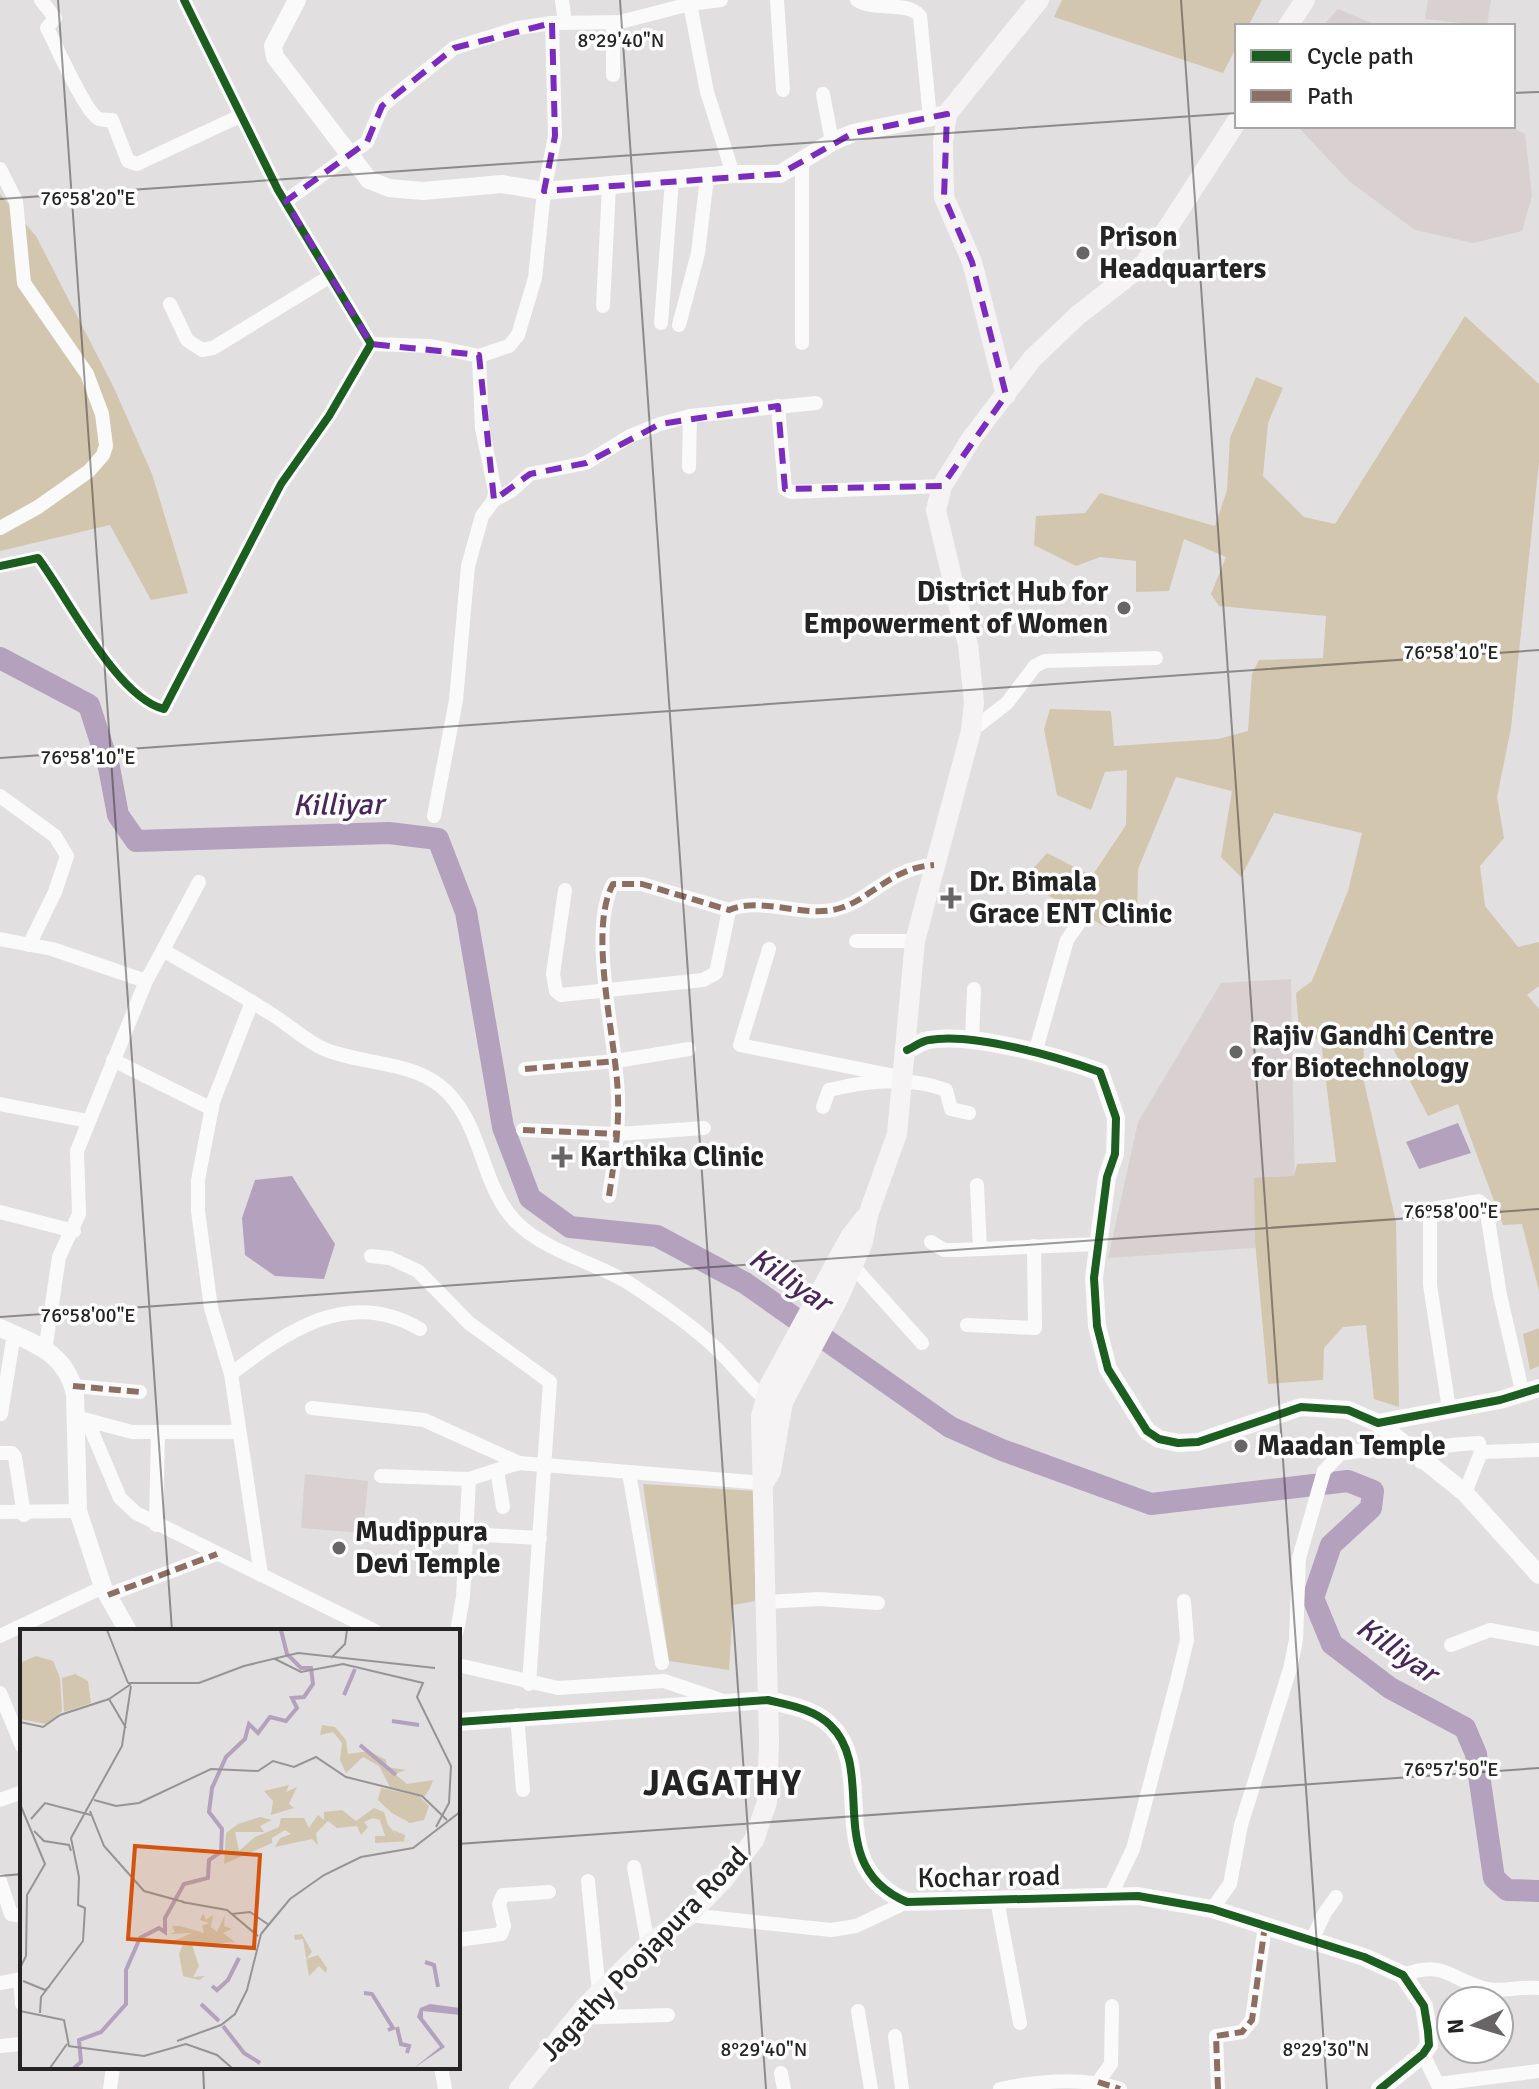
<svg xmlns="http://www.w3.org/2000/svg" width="1539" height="2089" font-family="Signika,sans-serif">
  <rect width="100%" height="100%" fill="#e1dfdf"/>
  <g fill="#d9d1d1">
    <polygon points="1428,0 1491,0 1487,26 1425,19"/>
    <polygon points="1338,9 1379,26 1323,26"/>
    <polygon points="1297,126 1509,126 1525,134 1532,196 1522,231 1473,243 1415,230 1349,181"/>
    <polygon points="1291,979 1296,1245 1108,1258 1138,1122 1221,983"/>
    <polygon points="305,1474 368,1481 363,1533 301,1528"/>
  </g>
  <g fill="#d3c6af">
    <polygon points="1062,0 1262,0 1248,26 1237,26 1237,46 1223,73 1054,17"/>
    <polygon points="0,194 36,236 114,388 152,474 188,593 151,600 110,525 0,551"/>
    <polygon points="1465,316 1539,384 1539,462 1511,728 1497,797 1504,838 1480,866 1485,906 1518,947 1539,942 1539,986 1527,995 1539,1009 1539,1291 1522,1224 1503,1225 1458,1104 1428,1116 1384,1031 1365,1037 1362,1073 1396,1222 1399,1407 1374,1399 1366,1325 1343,1327 1324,1348 1323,1380 1268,1384 1255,1241 1254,1178 1294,1176 1297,1164 1336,1162 1321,1041 1299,1031 1296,993 1312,981 1348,891 1362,833 1274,813 1241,877 1221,857 1232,791 1176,777 1138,869 1137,924 1106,927 1022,881 1047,853 1092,876 1126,825 1127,770 1105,772 1091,810 1057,795 1044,729 1050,709 1111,711 1114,746 1218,739 1248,731 1252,674 1259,660 1323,658 1326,616 1219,606 1211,594 1226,557 1184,539 1169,591 1136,592 1136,561 1100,557 1076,566 1034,545 1036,516 1085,513 1100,493 1215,526 1227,490 1230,438 1256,377 1283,388 1268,423 1263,476 1304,517 1335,524"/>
    <polygon points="1539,1328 1539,1366 1530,1370 1523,1334"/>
    <polygon points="643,1484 755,1491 755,1601 733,1605 729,1670 669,1661"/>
  </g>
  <g fill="#b4a1bd">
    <polygon points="1458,1123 1471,1153 1419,1169 1406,1142"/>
    <polygon points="292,1176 335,1244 324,1279 275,1276 245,1255 242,1218 255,1180"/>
  </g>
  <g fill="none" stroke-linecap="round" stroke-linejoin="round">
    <polyline stroke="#b4a1bd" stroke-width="22" points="0,658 89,705 109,767 118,815 136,841 389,833 438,839 466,912 503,1127 530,1198 570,1227 657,1236 745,1283 950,1427 1002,1450 1151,1504 1348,1481 1373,1491 1371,1508 1331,1545 1313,1598 1332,1644 1390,1688 1465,1728 1476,1754 1494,1878 1507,1890 1539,1891"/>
    <g stroke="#fafafa" stroke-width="14">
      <path d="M41,0L55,18L47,28C56,45 86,114 99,119C103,120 108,120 112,120L128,161L137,164L240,116"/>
      <polyline points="562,0 565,23"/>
      <polyline points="777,0 783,90"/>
      <path d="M857,0C876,12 906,0 920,16L930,118"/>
      <polyline points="690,4 707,92 733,174"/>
      <polyline points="613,22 613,75"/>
      <polyline points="823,94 832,142"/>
      <polyline points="0,169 16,201 24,283 87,374 102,414 106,446 103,455 89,471 38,507 0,528"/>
      <polyline points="286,201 367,142 382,106 454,48 518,28 552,23 620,22 690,4 721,0"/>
      <polyline points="170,304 187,340 202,350 213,348 329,277"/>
      <polyline points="603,306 609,186"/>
      <polyline points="661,323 672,180"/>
      <polyline points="679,325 698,253 707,178"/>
      <polyline points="802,343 802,161"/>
      <polyline points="371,344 431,346 479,356 482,428 495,491 494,500 482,516 468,566 456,700 434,816"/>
      <polyline points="479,356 509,346 518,335 535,278 544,191 555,136 552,23"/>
      <polyline points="778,406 785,489 791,492 942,486"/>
      <polyline points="689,467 690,416"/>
      <polyline points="494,500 511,491 530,474 586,463 630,436 660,424 690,416 816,403"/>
      <path d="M0,566L38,558C67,596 117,698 164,709L281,484L329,416L371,344L278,190L184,0"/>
      <polyline points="971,731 1007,703 1035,666 1045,661 1156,658"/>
      <polyline points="0,796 55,836 67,856 55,892 29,945"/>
      <polyline points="565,890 553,974 556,991 561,995 703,980 716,973 729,910"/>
      <path d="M0,939L52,949L146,981L163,950C198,971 234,990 268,1012C287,1023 304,1040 324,1049C359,1064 408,1061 439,1085C483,1119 479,1183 515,1221C545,1252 596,1262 632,1285C662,1305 693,1326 719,1351C735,1367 748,1384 765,1399"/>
      <polyline points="856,941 915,941"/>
      <polyline points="769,949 740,1045 905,1078"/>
      <polyline points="163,950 199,882"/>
      <polyline points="252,1002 213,1102 198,1180 198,1211 211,1308 231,1374 261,1575"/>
      <polyline points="972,1042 974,989"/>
      <polyline points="1035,1053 1067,940 1088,910"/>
      <polyline points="113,1060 212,1109"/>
      <polyline points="525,1069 616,1061 689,1049"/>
      <polyline points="0,1104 88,1121"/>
      <path d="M823,1107L829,1090C866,1081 909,1076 946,1090L951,1109L969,1113"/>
      <polyline points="523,1130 618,1134 704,1128"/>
      <polyline points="977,1185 980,1249"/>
      <path d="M609,1196C614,1163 619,1131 618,1098C617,1041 587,932 613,884H642L729,910C759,897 800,916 833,910C869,903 888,868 934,865"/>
      <polyline points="0,1212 74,1231"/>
      <polyline points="931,1242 944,1250 957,1250 1097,1244"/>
      <polyline points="371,1256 390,1258 418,1271 469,1323 550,1382 529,1684"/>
      <polyline points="853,1266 922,1343"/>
      <polyline points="967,1325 1035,1328 1034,1246"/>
      <polyline points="45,1351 59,1257 79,1214 77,1151 146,981"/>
      <path d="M231,1374C287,1331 349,1287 420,1329"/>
      <polyline points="73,1386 140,1392"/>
      <polyline points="312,1408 424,1420 519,1463 765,1483"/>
      <polyline points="1449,1409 1430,1285 1430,1212 1433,1209 1479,1201 1486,1207 1500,1295 1523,1395"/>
      <polyline points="1,1414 14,1334"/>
      <polyline points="76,1418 87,1420 120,1498 136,1513 375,1631"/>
      <polyline points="87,1420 132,1432 238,1432"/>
      <polyline points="0,1453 12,1453 15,1457 24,1515"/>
      <path d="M1421,1462C1436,1442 1456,1445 1479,1443L1481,1452"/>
      <polyline points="497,1470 503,1507"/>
      <polyline points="629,1473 662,1663"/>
      <polyline points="381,1476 469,1479 519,1463"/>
      <polyline points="1465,1493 1481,1452 1539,1450"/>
      <polyline points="0,1512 78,1511"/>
      <polyline points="156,1525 158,1433"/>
      <polyline points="466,1534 540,1538"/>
      <polyline points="108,1595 217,1554"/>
      <polyline points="765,1602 819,1599 878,1603"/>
      <polyline points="457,1631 463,1597 469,1479"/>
      <polyline points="0,1636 103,1587"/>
      <polyline points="1451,1645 1490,1630 1539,1639"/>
      <polyline points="458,1665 558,1688 664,1681 726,1702"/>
      <polyline points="0,1693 22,1746"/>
      <polyline points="517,1715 523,1790"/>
      <polyline points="0,1800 22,1792"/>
      <polyline points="634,1867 648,1945"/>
      <polyline points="0,1881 11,1914 22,1916"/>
      <polyline points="588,1881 599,1992"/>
      <polyline points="1110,1897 1133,1849 1177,1681 1187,1640 1184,1601"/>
      <polyline points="997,1900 1020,2023"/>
      <polyline points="1212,1909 1230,1884 1241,1825 1290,1669 1296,1640 1299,1558 1324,1471 1340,1454 1401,1444"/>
      <polyline points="689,1915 831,1930 856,1926 907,1902"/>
      <polyline points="458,1940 501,1934 504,1926 499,1904 503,1895 549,1892"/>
      <polyline points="1312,1940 1324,1914 1336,1897"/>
      <path d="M1403,1975C1447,1959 1450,1981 1488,1989C1504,1992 1522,1986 1539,1988"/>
      <polyline points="20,1979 22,2004"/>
      <polyline points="0,1983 22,1979"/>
      <polyline points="858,2011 871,2089"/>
      <polyline points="574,2018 668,2015"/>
      <polyline points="895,2036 902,2089"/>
      <polyline points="0,2046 22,2044"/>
      <polyline points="1423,2054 1440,2089"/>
      <polyline points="441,2067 445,2089"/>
      <polyline points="781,2073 784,2089"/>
      <polyline points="1098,2082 1111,2064 1112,2006"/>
      <polyline points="1438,2084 1539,2071"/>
      <polyline points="110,2089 113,2067"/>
      <path d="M1000,2089C1038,2081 1083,2077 1120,2089"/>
      <polyline points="1218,2089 1216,2036 1242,2032 1252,2020 1265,1925"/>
    </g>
    <g stroke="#fafafa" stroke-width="18">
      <polyline points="297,0 273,46 275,57 369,180 389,188 423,191 502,184 544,191 733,174 780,174 832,142 853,133 947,114"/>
      <path d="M907,1050C914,1047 921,1041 929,1040C972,1032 1058,1057 1100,1072L1116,1118L1115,1154L1107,1177L1094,1278L1097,1326L1108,1369L1147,1431L1159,1439L1178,1443L1198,1442L1301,1407L1348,1410L1378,1423L1500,1400L1539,1388"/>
      <path d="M0,1328C36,1344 66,1353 75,1394L78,1511L103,1587L128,1631"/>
      <polyline points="1378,1423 1465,1493 1539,1575"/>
      <path d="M458,1722L768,1700C788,1705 814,1709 830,1725C879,1771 820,1865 907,1902L1138,1896L1212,1909L1364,1957L1403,1975L1424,2006L1428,2031L1429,2045L1423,2054L1380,2089"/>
    </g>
    <g stroke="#f6f3f4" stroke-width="20">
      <polyline points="1288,26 1305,0"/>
      <polyline points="1006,395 972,262 944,197 943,142 947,114 1039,0"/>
      <polyline points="765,1481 771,1471 783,1402 839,1297 863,1242 868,1215 897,1134 915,941 971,731 974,702 968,645 936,510 942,486 971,439 1032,359 1077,316 1145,263 1237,121"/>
      <polyline points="519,2089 584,2008 648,1945 689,1915 724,1879 754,1840 767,1802 769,1742 761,1416 769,1386 850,1237 865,1218"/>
    </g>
    <g stroke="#8d6e63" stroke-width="6" stroke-dasharray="12 6" stroke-linecap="butt">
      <polyline points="525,1069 616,1061"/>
      <polyline points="523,1130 618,1134"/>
      <path d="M609,1196C614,1163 619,1131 618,1098C617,1041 587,932 613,884H642L729,910C759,897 800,916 833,910C869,903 888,868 934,865"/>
      <polyline points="73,1386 140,1392"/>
      <polyline points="108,1595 217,1554"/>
      <polyline points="1098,2082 1120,2089"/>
      <polyline points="1218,2089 1216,2036 1242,2032 1252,2020 1265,1925"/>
    </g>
    <defs>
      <g id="cycleway">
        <path d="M0,566L38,558C67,596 117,698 164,709L281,484L329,416L371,344L278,190L184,0"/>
        <path d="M907,1050C914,1047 921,1041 929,1040C972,1032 1058,1057 1100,1072L1116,1118L1115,1154L1107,1177L1094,1278L1097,1326L1108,1369L1147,1431L1159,1439L1178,1443L1198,1442L1301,1407L1348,1410L1378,1423L1500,1400L1539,1388"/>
        <path d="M458,1722L768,1700C788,1705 814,1709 830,1725C879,1771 820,1865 907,1902L1138,1896L1212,1909L1364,1957L1403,1975L1424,2006L1428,2031L1429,2045L1423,2054L1380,2089"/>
      </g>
    </defs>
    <use href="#cycleway" stroke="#fff" stroke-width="13"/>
    <use href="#cycleway" stroke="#1b5e20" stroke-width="8"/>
  </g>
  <path fill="none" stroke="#7b2cbf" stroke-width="6" stroke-dasharray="16 10" stroke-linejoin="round" d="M552,23L555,136L544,191L780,174L853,133L947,114L944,197L972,262L1006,395L942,486L785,489L778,406L660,424L586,463L530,474L494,500L479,355L371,344L286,201L367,142L382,106L454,48Z"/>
  <path fill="none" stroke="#252424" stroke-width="2" stroke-opacity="0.45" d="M58,0L172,1631M620,0L766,2089M1181,0L1327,2089M1513,93L1539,92M0,199L1237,113M0,758L1539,650M0,1317L1539,1209M458,1844L1539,1768M0,1876L22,1874M203,2067L204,2089"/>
  <g fill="#676565" stroke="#fff" stroke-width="3">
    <circle cx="1083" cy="253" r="8"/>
    <circle cx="1124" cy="608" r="8"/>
    <path d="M947 886h8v8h8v8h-8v8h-8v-8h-8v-8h8z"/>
    <circle cx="1236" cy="1052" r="8"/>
    <path d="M558 1145h8v8h8v8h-8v8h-8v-8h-8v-8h8z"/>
    <circle cx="1241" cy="1446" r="8"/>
    <circle cx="339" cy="1548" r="8"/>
  </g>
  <g text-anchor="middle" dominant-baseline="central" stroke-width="7" stroke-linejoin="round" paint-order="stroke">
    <g font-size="28" font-weight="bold" fill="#252424" stroke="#fff" text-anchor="start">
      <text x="1099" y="237">Prison<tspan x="1099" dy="32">Headquarters</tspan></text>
      <text x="1108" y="592" text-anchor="end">District Hub for<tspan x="1108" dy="32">Empowerment of Women</tspan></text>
      <text x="969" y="882">Dr. Bimala<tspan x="969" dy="32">Grace ENT Clinic</tspan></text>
      <text x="1252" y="1036">Rajiv Gandhi Centre<tspan x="1252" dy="32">for Biotechnology</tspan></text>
      <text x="580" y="1157">Karthika Clinic</text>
      <text x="1257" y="1446">Maadan Temple</text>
      <text x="355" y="1532">Mudippura<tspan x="355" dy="32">Devi Temple</tspan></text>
    </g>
    <g font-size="28" fill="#252424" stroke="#fff">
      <text transform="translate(989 1877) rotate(-1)">Kochar road</text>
      <text transform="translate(644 1954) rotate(-46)">Jagathy Poojapura Road</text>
    </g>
    <g font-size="30" font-style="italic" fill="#4a265b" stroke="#fff">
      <text transform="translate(338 805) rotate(-1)">Killiyar</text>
      <text transform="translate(790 1280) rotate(34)">Killiyar</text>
      <text transform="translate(1397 1650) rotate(35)">Killiyar</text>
    </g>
    <g font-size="36" font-weight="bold" letter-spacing="2" fill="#252424" stroke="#fff">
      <text x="723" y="1783">JAGATHY</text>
    </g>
  </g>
  <g transform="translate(20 1629)">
    <rect width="440" height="440" fill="#e1dfdf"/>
    <path d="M16,27L33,32L40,49L42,82L27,95L0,90L2,33ZM55,45L68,52L71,74L44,83L42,49ZM302,96L315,98L326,111L328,125L349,122L366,131L367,138L386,141L375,145L387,155L413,151L410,159L405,167L370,158L359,137L343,128L326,144L320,131L322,114L313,103L300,106ZM269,156L266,163L277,158L269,175L274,179L251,186L253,172L244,162ZM361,159L399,167L409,177L404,191L390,194L372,184L358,171ZM354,179L364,183L368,196L377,207L373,201L385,206L384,212H391L355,214V207H365L360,191L353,189L344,193L348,198L341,206L337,197L317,199L308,192L296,204L298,216L292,210L255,218L260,209L271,205L265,201L252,209V214L204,235L206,204L218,195L240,188L252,191L240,197L244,203H215L219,222L235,208L259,198L261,189H284L289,199L284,206L298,186L304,191V183L322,181L336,192ZM183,284L186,291L193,286L191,298L197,303L205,286L204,297L212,300L203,304L215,313L172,316L179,337L173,348L185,347L179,351L163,347L159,325L163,315H152L151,313L172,304L150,305L155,303L152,297H160L184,304L182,297L189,294L180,291ZM282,305L292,323L286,330L298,326L307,339L306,344L299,337L289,347L283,310L275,311L274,306Z" fill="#d3c6af"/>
    <path d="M410,375L440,379V386L403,382V389L425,418L394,439L420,418L397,388L400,379Z" fill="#b4a1bd"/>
    <path fill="none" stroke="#b4a1bd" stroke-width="4" d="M324,66L335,40M372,92L399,96M340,116L376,146M405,333L414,336L418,358M192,357L197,361L208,351L219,329M344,364L352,365L373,399L368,401M181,375L199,392M203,397L224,424L240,434M377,398L381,415L389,417L387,424M54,439L61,433L59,411L81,403L106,375V341L120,309L139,299L145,303V289L164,255L188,249L189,231L201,223L202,200L189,183L192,159L206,128L225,110L229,95L238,104L250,88L266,92L277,79L272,69L284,68L293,55L291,39H281L267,25L261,1"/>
    <path fill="none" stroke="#969494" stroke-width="2" d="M87,1L108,54M311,29L325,15L327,1M255,30L281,43L323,35L403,54L397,68L431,137L429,174L416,198M224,37L278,24L415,39M108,54H179L224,37M89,70L106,99M0,93L23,98L40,86L89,70L111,55M74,171L96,177L119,174L191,140L238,142L253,132L274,138L296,128L326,148L402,167L427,191M0,175L25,235L7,266L6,327L0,339M70,182L84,217L124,262L164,273M11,190L25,174L71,186M14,202L24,212L49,216L51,222M162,273L207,281L238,307M212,285L230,283L249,296M241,305L270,270L304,246L341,228L393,219L440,183M3,352L25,361L30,357M0,382L44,391L49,417M20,384L21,368L63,312L65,279L58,276L59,248L51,209L102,117L111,57M157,412L201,396L215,385L227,361L241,305M48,417L124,427L166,415L197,426L212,439M30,439L47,415"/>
    <path fill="#d4540e" fill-opacity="0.15" stroke="#d4540e" stroke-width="4" d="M115,217L240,226L234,319L108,310Z"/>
    <rect width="440" height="440" fill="none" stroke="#252424" stroke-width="4"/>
  </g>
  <g font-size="20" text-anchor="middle" fill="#252424" stroke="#fff" stroke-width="7" stroke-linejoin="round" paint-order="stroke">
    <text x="621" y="47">8°29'40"N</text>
    <text x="88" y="205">76°58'20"E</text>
    <text x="1451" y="659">76°58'10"E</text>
    <text x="88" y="764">76°58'10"E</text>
    <text x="1451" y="1218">76°58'00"E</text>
    <text x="88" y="1322">76°58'00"E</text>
    <text x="1451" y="1776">76°57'50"E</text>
    <text x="764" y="2056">8°29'40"N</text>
    <text x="1326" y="2056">8°29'30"N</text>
  </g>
  <rect x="1235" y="24" width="280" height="104" fill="#ffffff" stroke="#a8a7a7" stroke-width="2"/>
  <rect x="1251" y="50" width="40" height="12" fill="#1b5e20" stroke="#a8a7a7" stroke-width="2"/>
  <text x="1307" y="64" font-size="24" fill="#252424">Cycle path</text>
  <rect x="1251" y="90" width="40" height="12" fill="#8d6e63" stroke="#a8a7a7" stroke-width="2"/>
  <text x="1307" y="104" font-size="24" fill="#252424">Path</text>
  <g transform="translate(1475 2025) rotate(266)"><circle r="38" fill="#ffffff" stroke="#a8a7a7" stroke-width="2"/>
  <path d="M0-6L14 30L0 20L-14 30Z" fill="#676565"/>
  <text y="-12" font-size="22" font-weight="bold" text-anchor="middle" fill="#252424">N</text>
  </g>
</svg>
